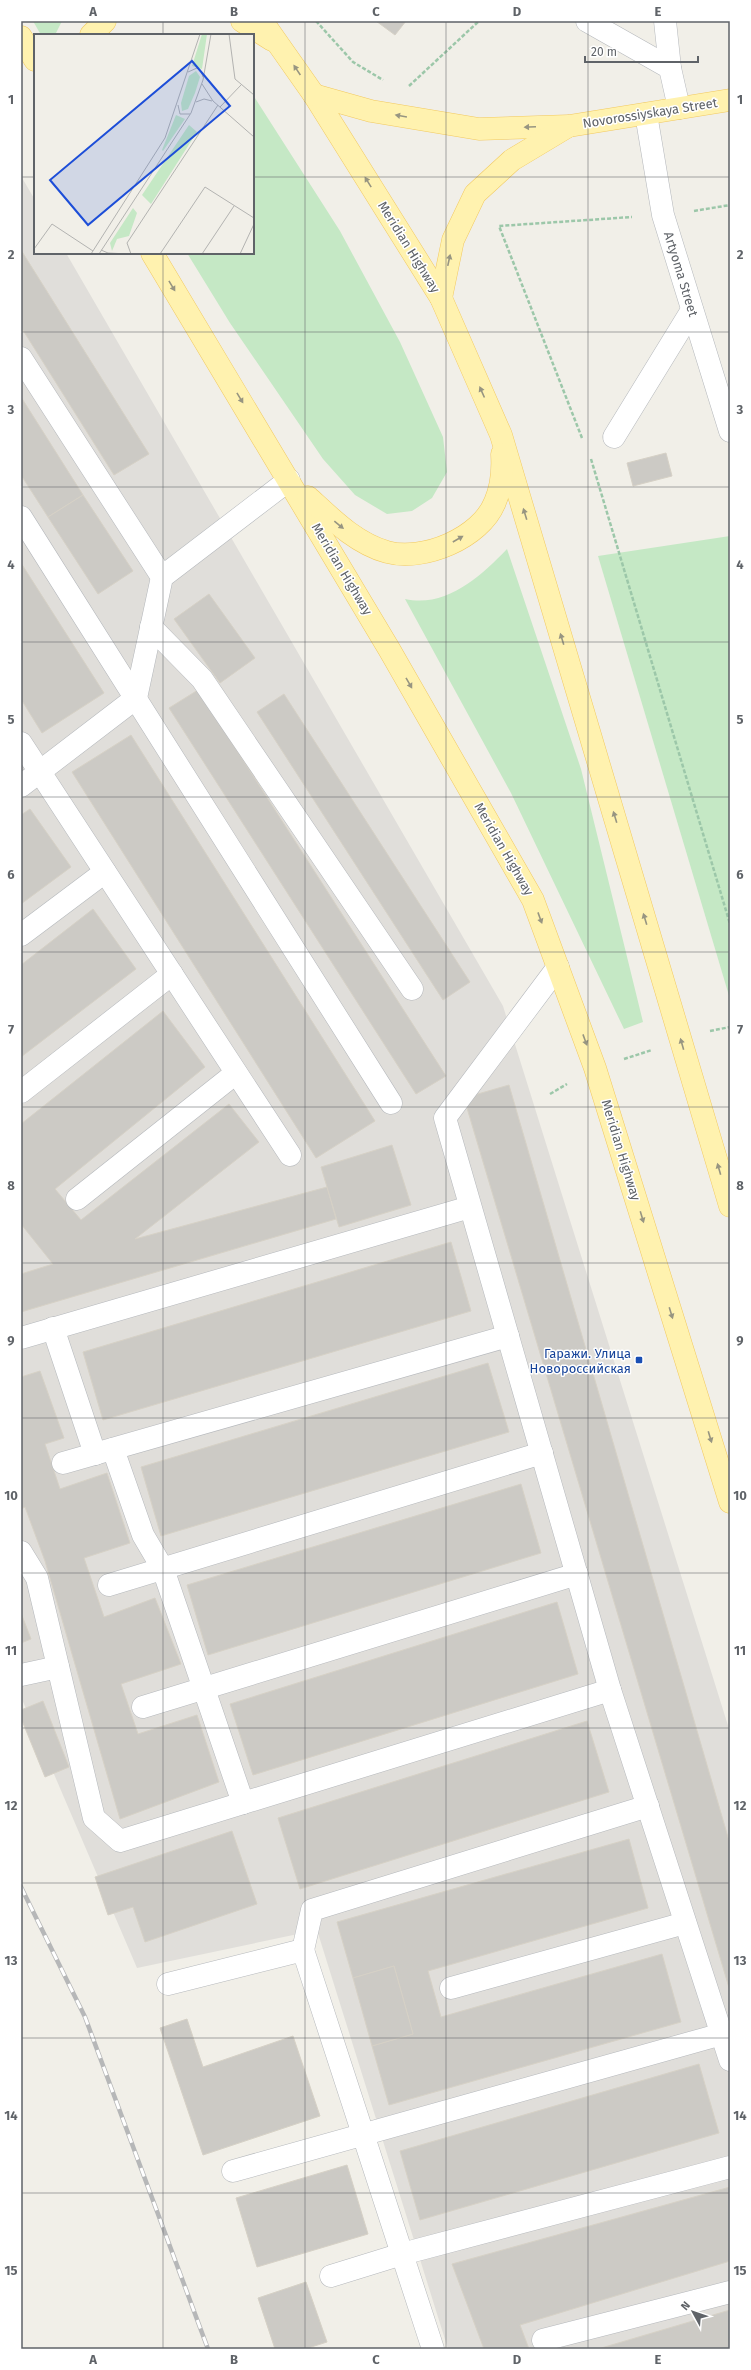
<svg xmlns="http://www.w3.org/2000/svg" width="751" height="2370" font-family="'Fira Sans',sans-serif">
  <rect width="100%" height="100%" fill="#f1efe8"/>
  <polygon fill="#e0deda" points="21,176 35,200 35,253 66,253 503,1006 730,1732 730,2349 448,2349 317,1930 137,1968 21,1697"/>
  <g fill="#c5e8c5">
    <polygon points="33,21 62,21 55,35 41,35"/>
    <polygon points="253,95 340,231 400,342 443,437 447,472 432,498 412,511 387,514 355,495 323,459 230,323 187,253 253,253"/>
    <polygon points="730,536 730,999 598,556"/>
    <path d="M507,549L581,769L643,1022L624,1029L511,793L405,599C446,608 480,577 507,549Z"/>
  </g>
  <g fill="#cccac5" stroke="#d6d1c6">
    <polygon points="376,21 406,21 395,35"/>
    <polygon points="21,250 149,454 114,475 21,327"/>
    <polygon points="21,397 83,495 48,517 21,475"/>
    <polygon points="666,453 672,476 633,486 627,463"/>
    <polygon points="83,495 133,571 98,594 48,517"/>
    <polygon points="21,563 104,693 42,733 21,699"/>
    <polygon points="209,594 255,658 220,683 174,619"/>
    <polygon points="198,690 446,1076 416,1094 169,708"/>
    <polygon points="284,694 470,982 443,1000 257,712"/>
    <polygon points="131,735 375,1121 316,1158 72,772"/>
    <polygon points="30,809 71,867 21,904 21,815"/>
    <polygon points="93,909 136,969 21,1057 21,965"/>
    <polygon points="163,1011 205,1067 55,1189 81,1220 229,1104 259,1142 135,1239 327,1187 336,1219 21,1312 21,1274 53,1264 21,1224 21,1124"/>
    <polygon points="509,1085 730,1844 730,1991 464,1098"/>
    <polygon points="392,1145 411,1205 339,1227 321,1167"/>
    <polygon points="451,1242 471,1311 103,1420 83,1352"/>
    <polygon points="488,1363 509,1432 161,1536 141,1467"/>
    <polygon points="40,1371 64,1438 45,1444 60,1489 107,1473 130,1543 84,1558 104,1617 155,1598 181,1664 121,1684 138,1734 197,1715 219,1782 120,1819 45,1561 25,1507 21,1509 21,1377"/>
    <polygon points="521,1484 541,1553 208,1655 187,1585"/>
    <polygon points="557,1602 578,1674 253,1775 230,1704"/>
    <polygon points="21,1613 31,1639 21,1643"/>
    <polygon points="43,1701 69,1767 45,1777 21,1718 21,1710"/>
    <polygon points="587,1721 609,1792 300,1889 278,1818"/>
    <polygon points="232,1831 257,1904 145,1942 133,1907 108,1915 95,1877"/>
    <polygon points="629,1839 648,1908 428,1971 441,2017 662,1954 681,2022 389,2105 372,2046 413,2034 394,1966 353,1978 337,1922"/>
    <polygon points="394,1966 413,2034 372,2046 353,1978"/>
    <polygon points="187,2019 203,2067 293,2036 320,2116 203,2155 160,2028"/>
    <polygon points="699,2064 719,2133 420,2220 400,2151"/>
    <polygon points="347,2165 368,2234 257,2267 236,2198"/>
    <polygon points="730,2187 730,2261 520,2325 529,2349 484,2349 452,2264"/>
    <polygon points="306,2282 327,2342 305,2349 275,2349 258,2298"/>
    <polygon points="730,2310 730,2349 598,2349"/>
  </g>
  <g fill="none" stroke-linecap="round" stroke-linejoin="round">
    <defs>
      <g id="minor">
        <polyline points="587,21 670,68"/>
        <polyline points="665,21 670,68 679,108"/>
        <polyline points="646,114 663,215 730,431"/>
        <polyline points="21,358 162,577"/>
        <polyline points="614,437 692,310"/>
        <polyline points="21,517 391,1103"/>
        <polyline points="151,627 202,679 412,989"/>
        <polyline points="21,743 290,1155"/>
        <polyline points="21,786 136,698 162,577 289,480"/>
        <polyline points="21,935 105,872"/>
        <polyline points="558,967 445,1118 610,1690 730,2060"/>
        <polyline points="21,1092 172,974"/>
        <polyline points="77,1199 236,1073"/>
        <polyline points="53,1328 95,1454"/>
        <polyline points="21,1338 470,1207"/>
        <polyline points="113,1449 143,1535 163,1569 243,1803"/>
        <polyline points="63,1463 508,1336"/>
        <polyline points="21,1552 37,1578 94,1818 120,1841 610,1690"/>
        <polyline points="109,1585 542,1453"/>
        <polyline points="21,1675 58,1667"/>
        <polyline points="143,1707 577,1574"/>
        <polyline points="303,1950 312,1910 648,1806"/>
        <polyline points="168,1984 303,1950 433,2349"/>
        <polyline points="451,1988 685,1923"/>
        <polyline points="233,2171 722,2034"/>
        <polyline points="331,2276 402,2254 730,2167"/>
        <polyline points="543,2340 730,2292"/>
      </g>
      <g id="major">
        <polyline points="242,21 272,40"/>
        <polyline points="262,21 314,95 441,298 501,435 730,1206"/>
        <polyline points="91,35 105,21"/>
        <polyline points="21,37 35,60"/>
        <polyline points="314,95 371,111 479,129 569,126 730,100"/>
        <polyline points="152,253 389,649 533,900 595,1068 730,1502"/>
        <polyline points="441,298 453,240 475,194 512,160 567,127"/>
        <path d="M308,497C331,518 355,543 387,552C423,562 481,538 495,502C501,488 503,469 502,454"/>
      </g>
    </defs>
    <use href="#minor" stroke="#b5b8bc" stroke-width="23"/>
    <use href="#major" stroke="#f2c960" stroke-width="23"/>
    <g stroke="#9cc7a9" stroke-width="2.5" stroke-dasharray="4 2" stroke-linecap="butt">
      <polyline points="316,21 353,62 383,80"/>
      <polyline points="409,86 479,21"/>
      <polyline points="694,211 730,205"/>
      <polyline points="582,438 499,226 632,217"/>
      <polyline points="591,459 730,924"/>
      <polyline points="710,1031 730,1027"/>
      <polyline points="624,1059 652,1050"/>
      <polyline points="550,1094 567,1084"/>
    </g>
    <use href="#minor" stroke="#fff" stroke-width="22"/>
    <use href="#major" stroke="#fff2af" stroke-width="22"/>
    <defs>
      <polyline id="rail" points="21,1887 85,2017 208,2349"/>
    </defs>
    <use href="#rail" stroke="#b6b7b8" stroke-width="4.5"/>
    <use href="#rail" stroke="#fff" stroke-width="3" stroke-dasharray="9" stroke-linecap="butt"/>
  </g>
  <defs><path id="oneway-solid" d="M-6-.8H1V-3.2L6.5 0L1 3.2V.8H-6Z"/></defs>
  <g fill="#979581">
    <use href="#oneway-solid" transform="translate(297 70) rotate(-124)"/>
    <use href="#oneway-solid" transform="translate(401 116) rotate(-170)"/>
    <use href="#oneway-solid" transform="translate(530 127) rotate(178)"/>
    <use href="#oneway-solid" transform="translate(368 182) rotate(-122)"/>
    <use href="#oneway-solid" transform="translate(449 260) rotate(-78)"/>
    <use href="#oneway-solid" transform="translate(172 286) rotate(59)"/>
    <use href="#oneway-solid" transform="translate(482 392) rotate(-114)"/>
    <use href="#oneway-solid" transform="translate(240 398) rotate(59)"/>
    <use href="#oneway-solid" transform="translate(525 514) rotate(-107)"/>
    <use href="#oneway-solid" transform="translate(339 525) rotate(39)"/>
    <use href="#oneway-solid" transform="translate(458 539) rotate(-30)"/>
    <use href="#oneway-solid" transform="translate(562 639) rotate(-107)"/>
    <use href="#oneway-solid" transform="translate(409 683) rotate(60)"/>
    <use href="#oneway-solid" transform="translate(615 817) rotate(-107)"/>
    <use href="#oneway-solid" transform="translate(540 918) rotate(70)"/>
    <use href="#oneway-solid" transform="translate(645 919) rotate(-107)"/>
    <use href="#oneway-solid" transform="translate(585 1040) rotate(70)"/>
    <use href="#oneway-solid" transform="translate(682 1044) rotate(-106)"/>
    <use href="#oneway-solid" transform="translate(719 1169) rotate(-106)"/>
    <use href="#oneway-solid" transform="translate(642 1217) rotate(73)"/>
    <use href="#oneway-solid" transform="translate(671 1313) rotate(73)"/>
    <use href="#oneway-solid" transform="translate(710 1437) rotate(73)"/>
  </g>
  <path fill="none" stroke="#5f6368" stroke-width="1" stroke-opacity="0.55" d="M163,21V35M305,21V2349M446,21V2349M588,21V2349M21,177H35M253,177H730M163,253V2349M21,332H730M21,487H730M21,642H730M21,797H730M21,952H730M21,1107H730M21,1263H730M21,1418H730M21,1573H730M21,1728H730M21,1883H730M21,2038H730M21,2193H730"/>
  <rect fill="#1a4fb4" stroke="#fff" stroke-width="1.5" x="635" y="1356" width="8" height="8" rx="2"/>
  <g text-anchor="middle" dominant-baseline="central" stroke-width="3" stroke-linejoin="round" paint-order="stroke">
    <g font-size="13" fill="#5f6368" stroke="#fff">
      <text transform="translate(650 113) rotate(-9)">Novorossiyskaya Street</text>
      <text transform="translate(409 247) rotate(58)">Meridian Highway</text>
      <text transform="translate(681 274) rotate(73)">Artyoma Street</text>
      <text transform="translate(342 569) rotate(59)">Meridian Highway</text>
      <text transform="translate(504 849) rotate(60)">Meridian Highway</text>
      <text transform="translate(621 1150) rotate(73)">Meridian Highway</text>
    </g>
    <g font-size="13" fill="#164399" stroke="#fff" text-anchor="end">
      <text x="631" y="1353">Гаражи. Улица<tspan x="631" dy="15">Новороссийская</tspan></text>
    </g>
  </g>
  <g transform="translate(34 34)">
    <rect width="220" height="220" fill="#f1efe8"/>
    <path d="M168,0H173L168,35L158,32ZM162,37L166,43L161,59L154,75L148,77L147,69L155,42ZM142,81L151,85L129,117L128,116ZM155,91L163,98L117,170L108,161ZM99,174L103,179L95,202L83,205L78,217L76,209Z" fill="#c5e8c5"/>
    <path fill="none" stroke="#b3b3b1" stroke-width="1" d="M195,0L201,45L220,61M154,38L163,34L167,37L169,43M168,50L179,67L220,103M162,68L170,65L178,67M144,71L146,80H156M186,73L207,51M0,215L18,190L59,217M67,216L74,219L94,220M57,220L131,104L166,0M65,220L157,79L169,46L177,0M97,220L93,209L184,71M126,220L171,153L220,184M168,220L200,172M206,220L220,190"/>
    <path fill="#1d4ed8" fill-opacity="0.15" stroke="#1d4ed8" stroke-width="2" d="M158,27L196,72L54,191L16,146Z"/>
    <rect width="220" height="220" fill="none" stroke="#5f6368" stroke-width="2"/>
  </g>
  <rect width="751" height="2370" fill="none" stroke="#ffffff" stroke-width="44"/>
  <g transform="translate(693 2312) rotate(310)" stroke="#ffffff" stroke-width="3" paint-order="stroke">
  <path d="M0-3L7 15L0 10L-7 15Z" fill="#5f6368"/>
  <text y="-6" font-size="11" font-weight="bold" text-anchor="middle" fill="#5f6368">N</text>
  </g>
  <path d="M585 56v6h113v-6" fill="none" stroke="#5f6368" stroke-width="2"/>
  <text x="591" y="56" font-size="12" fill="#5f6368" stroke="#ffffff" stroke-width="3" paint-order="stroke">20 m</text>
  <rect x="22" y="22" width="707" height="2326" fill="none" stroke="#5f6368" stroke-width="1.5"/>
  <g font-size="13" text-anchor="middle" font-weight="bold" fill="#5f6368">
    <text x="93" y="16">A</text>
    <text x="234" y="16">B</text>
    <text x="376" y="16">C</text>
    <text x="517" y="16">D</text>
    <text x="658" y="16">E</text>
    <text x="11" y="104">1</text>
    <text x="740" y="104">1</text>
    <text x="11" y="259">2</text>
    <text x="740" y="259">2</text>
    <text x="11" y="414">3</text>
    <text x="740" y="414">3</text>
    <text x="11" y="569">4</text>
    <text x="740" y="569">4</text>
    <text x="11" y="724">5</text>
    <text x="740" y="724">5</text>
    <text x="11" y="879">6</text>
    <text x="740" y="879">6</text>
    <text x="11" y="1034">7</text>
    <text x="740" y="1034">7</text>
    <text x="11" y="1190">8</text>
    <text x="740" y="1190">8</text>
    <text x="11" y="1345">9</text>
    <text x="740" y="1345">9</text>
    <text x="11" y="1500">10</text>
    <text x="740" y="1500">10</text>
    <text x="11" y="1655">11</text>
    <text x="740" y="1655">11</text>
    <text x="11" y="1810">12</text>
    <text x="740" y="1810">12</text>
    <text x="11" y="1965">13</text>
    <text x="740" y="1965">13</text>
    <text x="11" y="2120">14</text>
    <text x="740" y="2120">14</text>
    <text x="11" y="2275">15</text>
    <text x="740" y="2275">15</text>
    <text x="93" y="2364">A</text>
    <text x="234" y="2364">B</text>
    <text x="376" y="2364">C</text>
    <text x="517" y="2364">D</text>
    <text x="658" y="2364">E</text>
  </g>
</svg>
